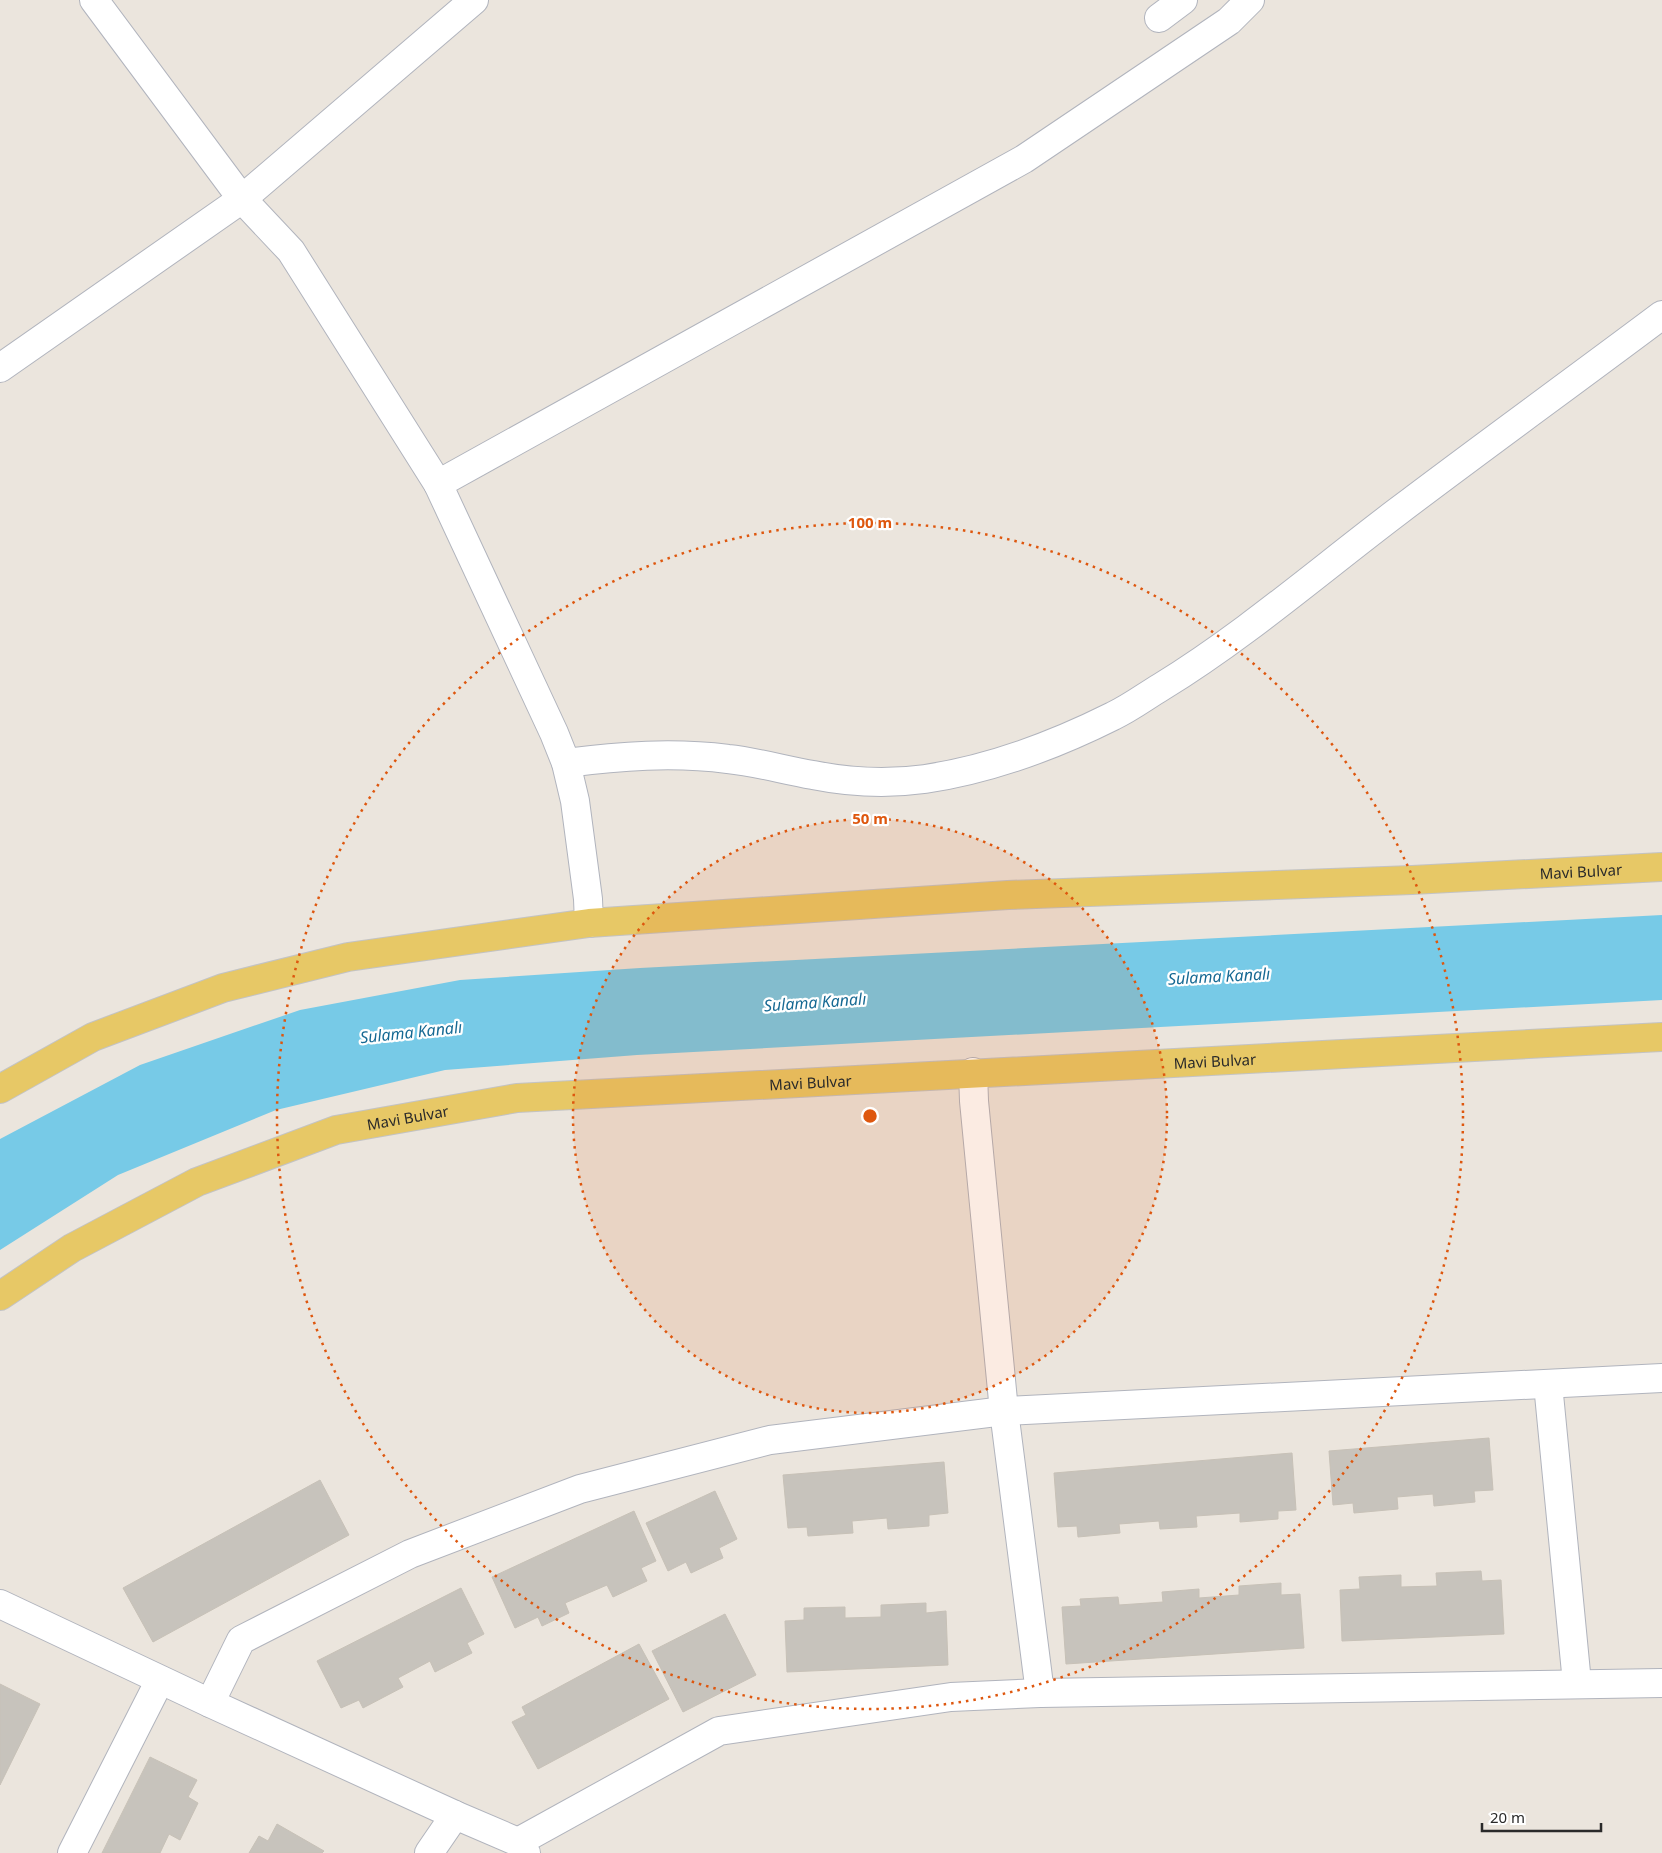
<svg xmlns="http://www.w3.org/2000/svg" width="1662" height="1853" font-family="'Noto Sans',sans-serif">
  <rect width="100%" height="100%" fill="#ebe5dd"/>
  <polygon fill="#77cae7" points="1662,915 1662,1000 637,1055 445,1070 276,1110 118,1175 0,1250 0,1139 140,1065 300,1010 460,980 640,968"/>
  <g fill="#c7c3bc" stroke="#c7c1b7">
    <polygon points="1489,1438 1493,1490 1474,1491 1475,1502 1434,1506 1433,1494 1397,1497 1398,1509 1354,1513 1353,1503 1333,1505 1329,1451"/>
    <polygon points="1292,1453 1296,1510 1278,1511 1278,1519 1240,1522 1240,1513 1196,1516 1197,1527 1160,1529 1159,1521 1119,1524 1120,1533 1078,1537 1077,1526 1058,1527 1054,1473"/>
    <polygon points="944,1462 948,1513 929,1515 929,1526 888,1529 887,1518 852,1521 853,1533 808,1536 807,1527 788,1528 783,1475"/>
    <polygon points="320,1480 349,1535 153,1642 123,1588"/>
    <polygon points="715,1491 737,1539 719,1548 723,1558 691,1573 686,1562 668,1571 646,1523"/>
    <polygon points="634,1511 656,1561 641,1568 647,1581 613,1597 607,1585 565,1603 569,1613 542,1626 538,1617 515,1628 492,1577"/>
    <polygon points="1481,1571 1482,1581 1501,1580 1504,1634 1342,1641 1340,1590 1360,1589 1359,1577 1401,1575 1401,1587 1437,1586 1436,1573"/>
    <polygon points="1281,1583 1281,1595 1300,1594 1304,1648 1066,1664 1062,1607 1081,1606 1080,1599 1118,1597 1119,1605 1163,1602 1162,1592 1199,1589 1199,1598 1239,1595 1239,1586"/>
    <polygon points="461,1588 484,1634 467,1643 472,1653 435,1672 430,1661 398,1678 403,1687 363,1708 359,1700 341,1708 317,1661"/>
    <polygon points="926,1603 926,1613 946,1611 948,1665 787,1672 785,1621 804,1620 804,1608 845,1607 845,1618 881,1617 881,1605"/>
    <polygon points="725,1614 756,1675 683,1712 652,1651"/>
    <polygon points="639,1644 669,1699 538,1769 512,1722 526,1715 522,1707"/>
    <polygon points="0,1684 40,1704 0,1785"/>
    <polygon points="150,1757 197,1780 188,1797 198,1803 180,1840 169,1834 160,1853 102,1853"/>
    <polygon points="277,1824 324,1851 322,1853 249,1853 259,1836 268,1841"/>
  </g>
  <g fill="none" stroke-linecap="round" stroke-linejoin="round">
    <defs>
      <g id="minor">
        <polyline points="94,0 242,199 291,251 438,484"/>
        <polyline points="1159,18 1183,0"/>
        <polyline points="0,368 242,199 474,0"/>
        <path d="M566,763C620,756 673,752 728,759C757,762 784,770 813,775C848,782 889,784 925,779C992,769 1053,746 1113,716C1130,708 1146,696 1161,687C1244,636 1319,571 1397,512C1484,446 1574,381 1662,315"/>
        <polyline points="589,923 588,899 575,801 566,763 554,733 438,484 1024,159 1229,21 1250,0"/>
        <polyline points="973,1072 974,1101 1004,1411 1040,1693"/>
        <polyline points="1548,1384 1577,1683"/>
        <polyline points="0,1604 210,1703 455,1815 518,1842 526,1853"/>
        <polyline points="210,1703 241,1640 410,1554 580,1489 770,1440 1004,1411 1662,1378"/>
        <polyline points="518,1842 719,1731 951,1697 1040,1693 1662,1683"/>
        <polyline points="72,1853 160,1680"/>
        <polyline points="429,1853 455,1815"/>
      </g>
      <g id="major">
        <path id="s1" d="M0,1089L93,1037L223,988L348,957L589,923L1008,895L1412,880L1662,867"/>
        <path id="s2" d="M0,1296L72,1248L197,1182L336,1130L517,1098L1662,1037"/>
      </g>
    </defs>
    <use href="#minor" stroke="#b1b4bd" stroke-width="30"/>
    <use href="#major" stroke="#c3c3c3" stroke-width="30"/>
    <use href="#minor" stroke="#fff" stroke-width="28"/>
    <use href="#major" stroke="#e7c866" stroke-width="28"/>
  </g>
  <circle cx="870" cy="1116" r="297" fill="#de570e" fill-opacity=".12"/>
  <g fill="none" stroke="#de570e" stroke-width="2.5" stroke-dasharray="2.5 5">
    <circle cx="870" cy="1116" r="297"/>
    <circle cx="870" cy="1116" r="593"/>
  </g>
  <g text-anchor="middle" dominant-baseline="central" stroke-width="4.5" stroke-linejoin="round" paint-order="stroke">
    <g font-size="15" fill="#2a2a2a" stroke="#fff">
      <text stroke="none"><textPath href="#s1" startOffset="1611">Mavi Bulvar</textPath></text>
      <text stroke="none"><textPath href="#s2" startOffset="1259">Mavi Bulvar</textPath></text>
      <text stroke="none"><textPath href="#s2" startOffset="854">Mavi Bulvar</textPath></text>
      <text stroke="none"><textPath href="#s2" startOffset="449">Mavi Bulvar</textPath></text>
    </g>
    <g font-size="16" font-style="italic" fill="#166993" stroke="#fff">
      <text transform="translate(1219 976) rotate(-3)">Sulama Kanalı</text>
      <text transform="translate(815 1002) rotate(-4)">Sulama Kanalı</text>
      <text transform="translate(411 1032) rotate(-6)">Sulama Kanalı</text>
    </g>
  </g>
  <circle cx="870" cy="1116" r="8" fill="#de570e" stroke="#fff" stroke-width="2.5"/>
  <g font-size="15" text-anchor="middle" font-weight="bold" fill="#de570e" stroke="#fff" stroke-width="4.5" stroke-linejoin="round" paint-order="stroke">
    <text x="870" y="528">100 m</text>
    <text x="870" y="824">50 m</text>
  </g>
  <path d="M1482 1823v8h119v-8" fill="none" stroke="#2a2a2a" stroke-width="2.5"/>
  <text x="1490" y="1823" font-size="15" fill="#2a2a2a" stroke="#ffffff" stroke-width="4" paint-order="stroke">20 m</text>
</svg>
